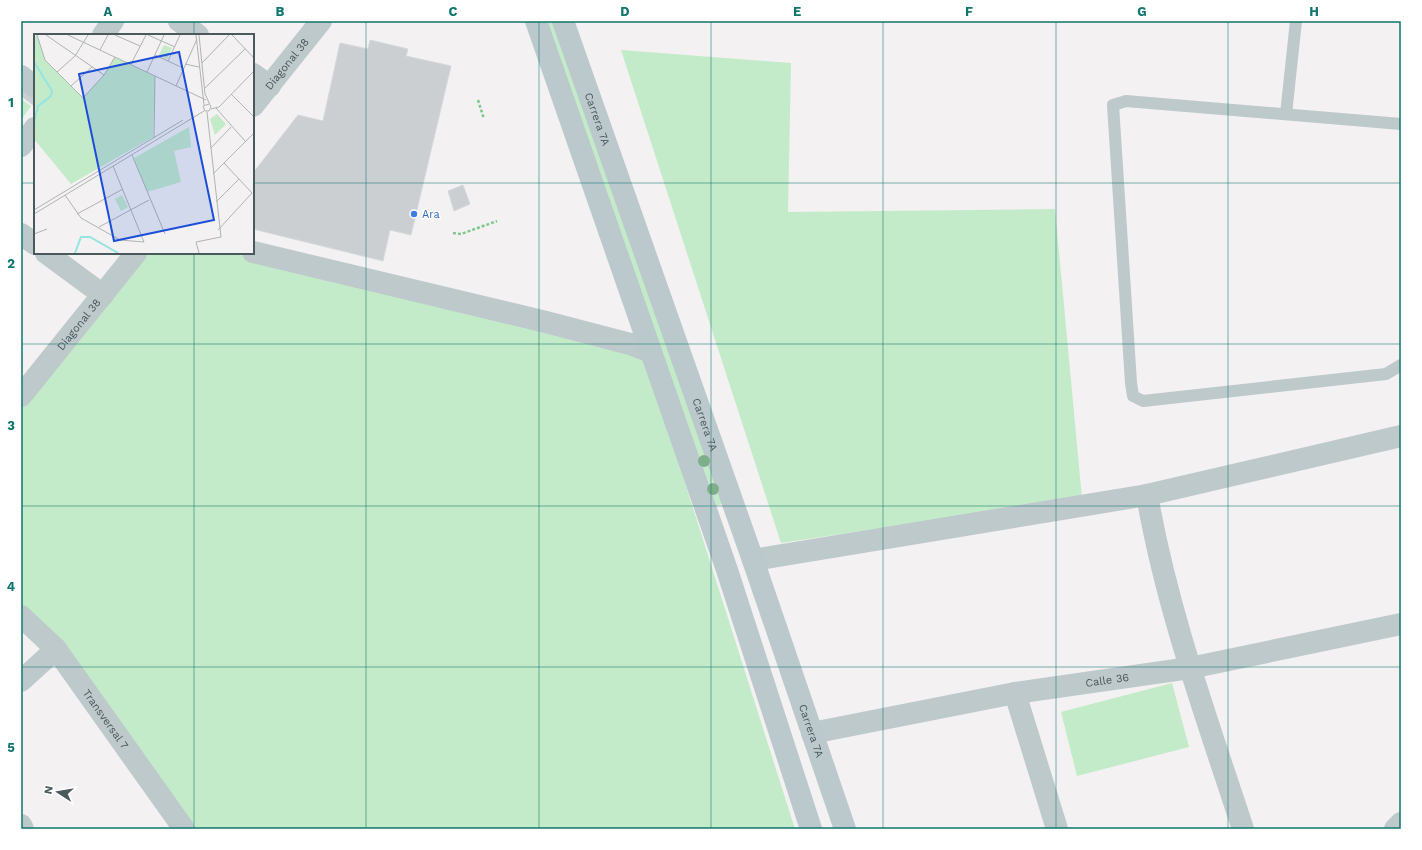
<svg xmlns="http://www.w3.org/2000/svg" width="1422" height="850" font-family="'Work Sans',sans-serif">
  <rect width="100%" height="100%" fill="#f3f1f1"/>
  <g fill="#c4ebc9">
    <polygon points="545,21 562,21 727,502 711,508"/>
    <polygon points="621,50 791,63 788,212 1055,209 1082,498 781,543"/>
    <polygon points="21,99 31,106 21,120"/>
    <polygon points="136,253 232,253 645,357 795,829 184,829 21,615 21,396"/>
    <polygon points="1172,683 1189,747 1077,776 1061,712"/>
  </g>
  <g fill="#cbcfd2" stroke="#d5d9db">
    <polygon points="370,40 408,49 406,56 451,66 411,235 390,230 383,261 253,229 253,173 298,115 323,121 340,43 368,49"/>
    <polygon points="21,86 35,96 35,102 33,105 21,96"/>
    <polygon points="463,185 470,204 454,211 448,191"/>
  </g>
  <g fill="none" stroke-linecap="round" stroke-linejoin="round">
    <g stroke="#7fc690" stroke-width="2.5" stroke-dasharray="3 2" stroke-linecap="butt">
      <polyline points="478,100 484,119"/>
      <polyline points="453,233 461,234 497,221"/>
    </g>
    <g stroke="#bec9cc" stroke-width="12">
      <polyline points="1286,114 1296,21"/>
      <polyline points="1401,124 1126,101 1113,105 1131,383 1133,396 1143,401 1386,374 1401,365"/>
    </g>
    <g stroke="#bec9cc" stroke-width="22">
      <polyline points="179,21 198,35"/>
      <polyline points="103,35 113,21"/>
      <polyline points="253,74 270,86"/>
      <polyline points="21,76 35,87"/>
      <polyline points="21,146 35,128"/>
      <polyline points="21,234 35,244"/>
      <polyline points="253,252 546,322 630,344 651,352"/>
      <polyline points="46,253 103,295"/>
      <path d="M1147,495C1167,610 1207,719 1243,829"/>
      <polyline points="753,560 1147,495 1401,436"/>
      <path id="s1" d="M21,616L56,649L184,829"/>
      <polyline points="21,681 56,649"/>
      <polyline points="1015,693 1057,829"/>
      <path id="s2" d="M812,733L1015,693L1190,668L1401,624"/>
      <polyline points="21,825 23,829"/>
      <polyline points="1395,829 1401,823"/>
    </g>
    <g stroke="#bec9cc" stroke-width="22">
      <path id="s3" d="M253,106L321,21"/>
      <path id="s4" d="M21,396L136,253"/>
    </g>
    <g stroke="#bbc9cd" stroke-width="22">
      <polyline points="536,21 727,570 811,829"/>
      <path id="s5" d="M563,21L753,560L845,829"/>
    </g>
  </g>
  <g fill="#80ae8a">
    <circle cx="704" cy="461" r="6"/>
    <circle cx="713" cy="489" r="6"/>
  </g>
  <path fill="none" stroke="#0f766e" stroke-width="1" stroke-opacity="0.55" d="M194,21V35M366,21V829M539,21V829M711,21V829M883,21V829M1056,21V829M1228,21V829M21,183H35M253,183H1401M194,253V829M21,344H1401M21,506H1401M21,667H1401"/>
  <circle fill="#3f7fe0" stroke="#fff" stroke-width="1.5" cx="414" cy="214" r="4"/>
  <g text-anchor="middle" dominant-baseline="central" stroke-width="3" stroke-linejoin="round" paint-order="stroke">
    <g font-size="11" fill="#4a595c" stroke="#fff">
      <text stroke="none"><textPath href="#s3" startOffset="54">Diagonal 38</textPath></text>
      <text stroke="none"><textPath href="#s5" startOffset="104">Carrera 7A</textPath></text>
      <text stroke="none"><textPath href="#s4" startOffset="92">Diagonal 38</textPath></text>
      <text stroke="none"><textPath href="#s5" startOffset="428">Carrera 7A</textPath></text>
      <text stroke="none"><textPath href="#s2" startOffset="300">Calle 36</textPath></text>
      <text stroke="none"><textPath href="#s1" startOffset="134">Transversal 7</textPath></text>
      <text stroke="none"><textPath href="#s5" startOffset="752">Carrera 7A</textPath></text>
    </g>
    <g font-size="11" fill="#366cbe" stroke="#fff" text-anchor="start">
      <text x="422" y="214">Ara</text>
    </g>
  </g>
  <g transform="translate(34 34)">
    <rect width="220" height="220" fill="#f3f1f1"/>
    <path d="M3,1L11,26L49,64L70,41L81,23L121,42L119,103L37,150L0,105V4ZM130,11L138,14L133,25L125,21ZM183,80L192,90L181,101L176,85ZM155,93L157,113L140,117L147,148L113,158L100,124ZM88,161L94,173L87,177L81,165Z" fill="#c4ebc9"/>
    <path fill="none" stroke="#95e4df" stroke-width="2" d="M0,28L18,57L17,62L4,72L0,88M41,219L47,203H56L84,219"/>
    <path fill="none" stroke="#afb4b5" stroke-width="1" d="M3,1L11,26L49,64L70,41L81,23M12,1L70,41M34,1L172,66M81,1L106,12M114,1L141,13M162,1L170,71M165,1L171,60L177,73L175,77H171L169,72L175,70M198,1L220,24M66,16L74,1M121,21L149,34M134,27L146,1M168,29L195,1M97,30L112,1M151,30L165,33M23,38L41,22L54,1M113,38L130,1M37,52L58,33M142,52L163,5M170,55L211,15M197,60L220,83M182,74L211,107M177,75L185,73L220,37M120,104L121,42M177,114L197,93M98,121L131,200M179,140L220,99M31,161L47,184L86,206L110,208L79,132M182,168L205,145M0,176L149,86M0,180L170,77M43,180L89,155M65,193L115,166M184,196L218,159L190,129M0,200L13,195M165,219L162,208L187,203L173,78"/>
    <path fill="#1d4ed8" fill-opacity="0.15" stroke="#1d4ed8" stroke-width="2" d="M145,18L180,186L80,207L45,40Z"/>
    <rect width="220" height="220" fill="none" stroke="#4a595c" stroke-width="2"/>
  </g>
  <rect width="1422" height="850" fill="none" stroke="#ffffff" stroke-width="44"/>
  <g transform="translate(58 792) rotate(282)" stroke="#ffffff" stroke-width="3" paint-order="stroke">
  <path d="M0-3L7 15L0 10L-7 15Z" fill="#4a595c"/>
  <text y="-6" font-size="11" font-weight="bold" text-anchor="middle" fill="#4a595c">N</text>
  </g>
  <rect x="22" y="22" width="1378" height="806" fill="none" stroke="#0f766e" stroke-width="1.5"/>
  <g font-size="13" text-anchor="middle" font-weight="bold" fill="#0f766e">
    <text x="108" y="16">A</text>
    <text x="280" y="16">B</text>
    <text x="453" y="16">C</text>
    <text x="625" y="16">D</text>
    <text x="797" y="16">E</text>
    <text x="969" y="16">F</text>
    <text x="1142" y="16">G</text>
    <text x="1314" y="16">H</text>
    <text x="11" y="107">1</text>
    <text x="11" y="268">2</text>
    <text x="11" y="430">3</text>
    <text x="11" y="591">4</text>
    <text x="11" y="752">5</text>
  </g>
</svg>
